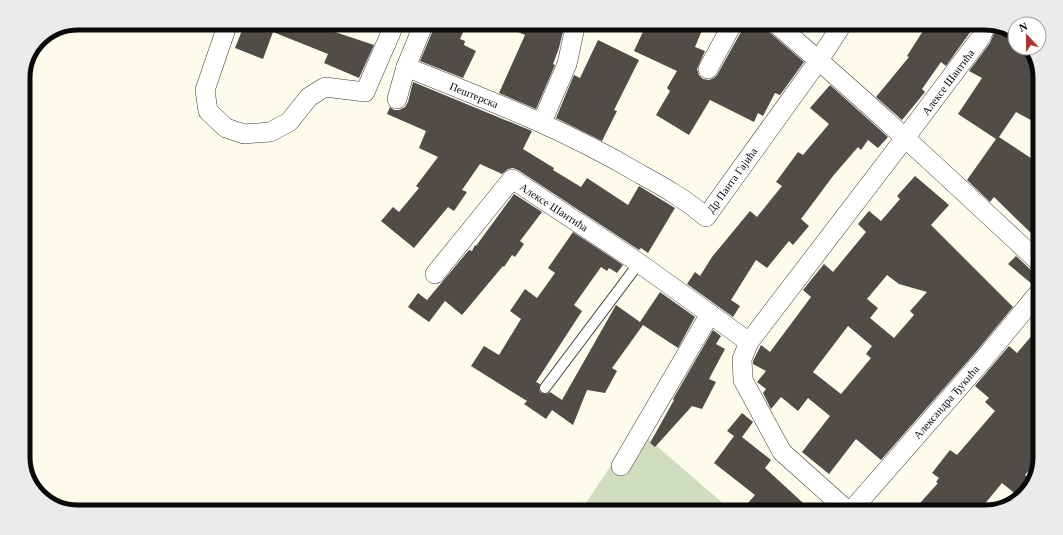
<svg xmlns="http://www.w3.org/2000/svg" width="1063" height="535" font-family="'Times New Roman',serif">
  <rect width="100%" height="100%" fill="#fdfbe9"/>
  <polygon fill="#cfdcbd" points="636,428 733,512 580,512"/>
  <g fill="#514c47" fill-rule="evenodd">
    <polygon points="245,23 326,23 337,27 335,32 374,45 359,78 324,63 328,54 273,32 263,59 235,48"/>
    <polygon points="436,23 467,23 460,39 465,41 464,45 476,51 463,78 420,61"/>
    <polygon points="498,23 565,23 559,48 553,64 555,65 536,109 499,93 525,35"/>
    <polygon points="647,23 705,23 695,47 705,51 697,69 699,75 703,79 709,80 714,78 717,75 746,23 764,23 765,27 768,31 804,62 780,95 775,93 763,116 758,113 754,122 710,100 689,135 656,115 670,91 667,88 677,71 634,51"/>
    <polygon points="928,23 975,23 971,31 946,66 941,62 922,89 925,92 902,120 876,97 909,57 907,56"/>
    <polygon points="997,26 1009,29 1015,33 1015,48 1031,48 1040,74 1040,125 1016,112 999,137 1040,164 1040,248 1031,240 1034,236 994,197 990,202 967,180 996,139 958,114 982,78 969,71 990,43"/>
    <polygon points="598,40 639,60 614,110 617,111 602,141 556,118 574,75 580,78"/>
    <polygon points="413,82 532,131 523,149 554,168 553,170 581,187 587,178 628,205 639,186 675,208 648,253 641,248 639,250 518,170 513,168 508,169 502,174 480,164 462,190 467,192 454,211 448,207 414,248 381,221 393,207 399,212 419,188 416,186 438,157 419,148 426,131 387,114 390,107 394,110 399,110 405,107 408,102"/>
    <polygon points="830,85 888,137 878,148 868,140 861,150 858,147 833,176 801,219 809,226 793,245 789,241 767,268 756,260 731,300 740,306 733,317 687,284 695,272 700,276 712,257 750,211 757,217 782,186 776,182 798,152 803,155 829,124 810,108"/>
    <path d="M915,176L949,205L931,225L1013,307L975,353L881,460L856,439L829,474L802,452L830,416L808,398L798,411L781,397L771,409L763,393L766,389L757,382L766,371L753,364V361L761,345L770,352L811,297L803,290L811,280L824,264L833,272L866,232L858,224L869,211L881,221L900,199L897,196ZM887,275L899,284L927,292L910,311L914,315L894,338L870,318L878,308L867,299ZM848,326L872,346L866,354L871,358L841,394L813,372Z"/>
    <polygon points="514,194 542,212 520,241 524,244 515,257 512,255 504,267 503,266 462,315 445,301 429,322 408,307 418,293 427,300 469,250 472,251 475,245 476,246"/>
    <polygon points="573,232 623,265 617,273 609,268 607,271 601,267 574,305 582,311 536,382 540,384 539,390 541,393 547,394 550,392 562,400 616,305 640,322 660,292 695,317 678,348 643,325 612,368 617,371 605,393 587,390 573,425 552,410 546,419 524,404 527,401 471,366 484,346 499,355 521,319 510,311 525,289 537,298 555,273 548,268"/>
    <polygon points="1016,256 1032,271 1040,274 1040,280 1036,281 1032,284 1008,264"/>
    <polygon points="1040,326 1040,457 1025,475 1031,480 1018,496 1002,483 978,512 969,512 961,505 956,512 912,512 938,483 936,482 939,478 932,473 950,450 957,455 995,411 985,402 989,398 975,386 1009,346 1017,353"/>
    <polygon points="713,330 721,336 716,344 725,349 709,379 716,382 702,409 692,406 655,447 650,443 674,400 673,399"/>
    <polygon points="742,413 753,422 742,437 771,460 765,468 813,512 740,512 755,495 714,463 734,436 727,431"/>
  </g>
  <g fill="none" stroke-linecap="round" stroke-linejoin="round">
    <defs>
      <polyline id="service" points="545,388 639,263"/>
      <g id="minor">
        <polyline points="228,23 205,90 208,111 226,128 244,134 270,132 289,122 309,97 325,87 365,92 395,23"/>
        <path d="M775,23C866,100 953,182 1040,263"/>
        <path d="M406,67C486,99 566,130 640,174C664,187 685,199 706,217L819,60L843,23"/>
        <polyline points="708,69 733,23"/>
        <polyline points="397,99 406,67 424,23"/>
        <polyline points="542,122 567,64 576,23"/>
        <polyline points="435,274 512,179 639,263 749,342"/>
        <polyline points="621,466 710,314"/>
        <polyline points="849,512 782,452 743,380 742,359 749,342 905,138 981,37 987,23"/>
        <polyline points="850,512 983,360 1040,291"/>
      </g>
    </defs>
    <use href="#service" stroke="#3d3d3d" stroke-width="12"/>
    <use href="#minor" stroke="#3d3d3d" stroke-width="20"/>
    <use href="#service" stroke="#fff" stroke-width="10"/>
    <use href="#minor" stroke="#fff" stroke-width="19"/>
  </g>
  <g text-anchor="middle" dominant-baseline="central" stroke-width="4" stroke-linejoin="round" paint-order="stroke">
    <g font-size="11" fill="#0a0a0a" stroke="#fff">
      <text transform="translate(948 82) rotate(-53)">Алексе Шантића</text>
      <text transform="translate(474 95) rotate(22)">Пештерска</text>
      <text transform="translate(732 180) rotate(-54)">Др Панта Гајића</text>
      <text transform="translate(554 207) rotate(33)">Алексе Шантића</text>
      <text transform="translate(946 402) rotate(-49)">Александра Ђукића</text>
    </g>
  </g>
  <path d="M0 0H1063V535H0ZM78 30H985A48 48 0 0 1 1033 78V457A48 48 0 0 1 985 505H78A48 48 0 0 1 30 457V78A48 48 0 0 1 78 30Z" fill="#ebebeb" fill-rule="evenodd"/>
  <path fill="none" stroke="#0a0a0a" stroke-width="5" d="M78 30H985A48 48 0 0 1 1033 78V457A48 48 0 0 1 985 505H78A48 48 0 0 1 30 457V78A48 48 0 0 1 78 30Z"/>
  <g transform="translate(1027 36) rotate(338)"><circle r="19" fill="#ffffff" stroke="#9d9d9d"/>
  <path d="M0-3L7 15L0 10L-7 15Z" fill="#ad352f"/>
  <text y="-6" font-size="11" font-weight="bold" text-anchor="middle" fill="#0a0a0a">N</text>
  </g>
</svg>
